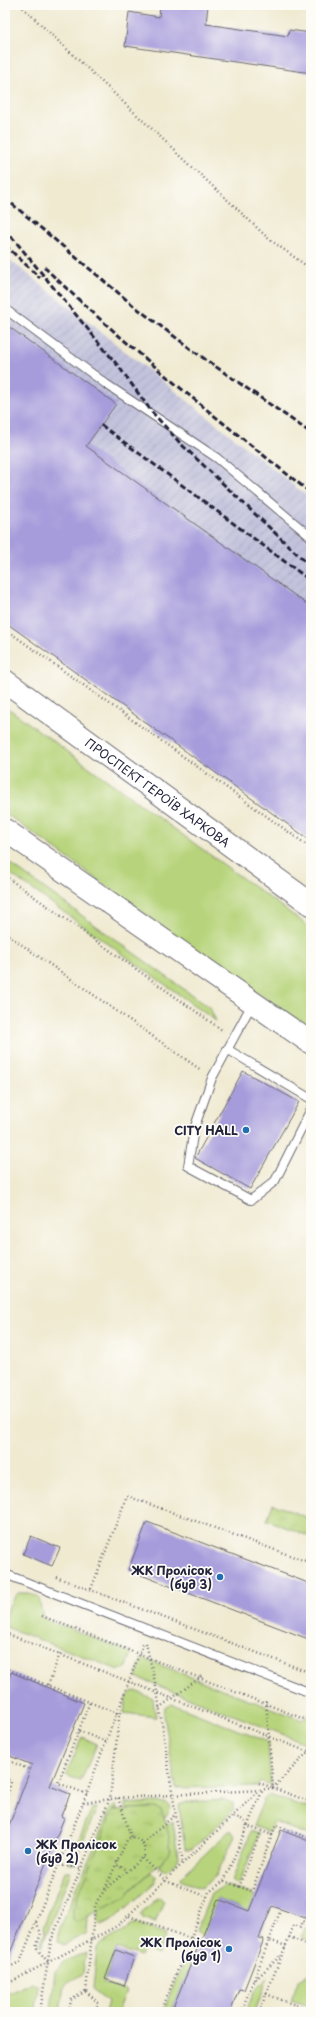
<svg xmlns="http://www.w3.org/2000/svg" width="316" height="2017" font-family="'Playpen Sans',sans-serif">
  <defs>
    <pattern id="industrial-furrows" width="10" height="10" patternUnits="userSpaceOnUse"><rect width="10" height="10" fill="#c2c2dc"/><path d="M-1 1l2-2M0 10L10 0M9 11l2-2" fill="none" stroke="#a6a6be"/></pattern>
    <pattern id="park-tufts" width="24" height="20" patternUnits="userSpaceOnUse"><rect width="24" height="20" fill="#b7d47b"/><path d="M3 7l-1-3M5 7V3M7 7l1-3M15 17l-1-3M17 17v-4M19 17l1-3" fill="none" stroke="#9db66b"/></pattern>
  </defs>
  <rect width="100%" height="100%" fill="#fdfcf7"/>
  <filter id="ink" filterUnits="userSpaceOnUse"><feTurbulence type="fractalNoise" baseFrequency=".025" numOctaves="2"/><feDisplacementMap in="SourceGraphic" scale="8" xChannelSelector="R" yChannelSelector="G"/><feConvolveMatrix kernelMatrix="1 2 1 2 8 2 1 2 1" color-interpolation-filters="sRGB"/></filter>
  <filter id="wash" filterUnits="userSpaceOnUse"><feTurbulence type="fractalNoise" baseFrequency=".012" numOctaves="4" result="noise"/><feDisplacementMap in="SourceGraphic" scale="16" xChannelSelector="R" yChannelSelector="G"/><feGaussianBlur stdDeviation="0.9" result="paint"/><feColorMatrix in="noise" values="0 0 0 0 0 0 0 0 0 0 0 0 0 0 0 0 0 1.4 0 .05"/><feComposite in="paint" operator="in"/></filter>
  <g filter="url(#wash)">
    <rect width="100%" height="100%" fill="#f0ead1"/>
    <polygon fill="url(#industrial-furrows)" points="5,256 311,499 311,841 5,623"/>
    <g fill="#b7d47b" stroke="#6c7b5b">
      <polygon points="5,706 311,928 311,1029 205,957 5,813"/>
      <polygon points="5,860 210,1008 216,1021 5,870"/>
      <path d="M18,1593H29L39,1598L43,1618L132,1653L126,1668L119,1670L6,1627C3,1617 10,1600 18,1593Z"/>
      <polygon points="142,1658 302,1720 311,1713 311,1728 305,1743 136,1677"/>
      <polygon points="136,1691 153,1699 156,1717 124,1713 126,1698 131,1692"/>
      <polygon points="172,1704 268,1742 271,1785 260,1781 258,1786 176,1788 164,1715 165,1707"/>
      <polygon points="82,1737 97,1744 81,1781 66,1775"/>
      <polygon points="269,1795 311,1809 311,1836 274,1822 269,1832 253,1826 264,1799"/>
      <polygon points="226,1800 233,1803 233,1811 192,1849 185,1849 179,1805 187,1802"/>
      <polygon points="159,1802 167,1803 170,1807 169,1813 164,1818 162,1813 151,1808 127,1809 125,1804"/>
      <polygon points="116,1805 117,1810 114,1810 83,1919 88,1916 87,1933 63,1945 58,1941 59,1931 110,1809"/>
      <polygon points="92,1808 97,1808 74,1863 69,1863"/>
      <polygon points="173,1821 178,1857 176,1863 166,1871 159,1865 171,1850 166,1827"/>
      <polygon points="229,1831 232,1831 235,1836 216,1876 201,1888 180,1880 181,1877"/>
      <polygon points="251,1831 259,1834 239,1884 232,1881"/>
      <polygon points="65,1871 71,1871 42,1946 40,1945 45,1933 43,1927"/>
      <polygon points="151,1872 156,1877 156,1881 153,1884 115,1918 101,1925 98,1920 99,1910 125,1896"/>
      <polygon points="225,1885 256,1896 249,1911 218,1899 203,1936 198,1934 196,1931 211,1894"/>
      <polygon points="159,1897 164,1901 155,1923 143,1918 141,1915 142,1912"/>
      <polygon points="135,1922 166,1934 158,1955 143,1949 140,1956 117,1948 103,1983 126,1991 118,2012 105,2012 108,2001 95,1991 93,1988 97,1949 99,1945 122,1932"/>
      <polygon points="308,1927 311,1927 311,1943 301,1937 305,1928"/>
      <polygon points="86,1952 83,1973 64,1986 60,2012 51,2012 55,1971 66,1961"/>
      <polygon points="190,1954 195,1956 171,2012 165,2009 165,2007 186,1955"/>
      <polygon points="309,1974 311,1974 311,2007 291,2000 298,1981"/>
      <polygon points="268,1977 255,2012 246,2012 254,1991"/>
      <polygon points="32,1982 38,1986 35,2010 32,2012 5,2012 5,1995"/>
    </g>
    <g fill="url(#park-tufts)" stroke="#6c7b5b">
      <polygon points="273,1504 311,1519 311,1537 267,1520"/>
      <path d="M151,1808C154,1808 157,1808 160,1810C165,1814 172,1847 170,1853L125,1896L78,1922L73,1920V1909L112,1812L114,1810Z"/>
    </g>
    <g id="blocks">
      <g fill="#a69bdb">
        <polygon points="160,5 208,5 206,24 288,36 289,30 311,33 311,73 125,46 129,12 159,17"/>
        <polygon points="5,324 116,404 86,446 311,607 311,841 5,622"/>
        <polygon points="243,1071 299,1102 250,1189 195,1158"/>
        <polygon points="147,1522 311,1584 311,1640 128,1570"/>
        <polygon points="31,1536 60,1548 52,1566 23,1554"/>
        <polygon points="11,1672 84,1703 50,1786 70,1794 61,1816 64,1818 6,1963 5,1836 32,1765 5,1754 5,1687"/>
        <polygon points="281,1830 311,1842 311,1920 272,1906 259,1938 264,1939 244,1990 239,1989 230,2012 171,2012 218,1899 249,1911"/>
        <polygon points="116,1950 134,1957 124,1986 105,1979"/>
      </g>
    </g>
  </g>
  <g filter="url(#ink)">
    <use href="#blocks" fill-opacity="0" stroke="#6a6870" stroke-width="1"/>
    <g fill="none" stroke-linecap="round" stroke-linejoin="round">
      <defs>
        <g id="lane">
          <polyline points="5,309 106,384 217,458 311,537"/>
          <polyline points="252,1004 212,1078 194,1129 188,1166 251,1200 275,1181 311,1109"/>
          <polyline points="227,1049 311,1099"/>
          <polyline points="5,1574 311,1693"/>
        </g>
        <g id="primary">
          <path id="s1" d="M5,681L311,904"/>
          <polyline points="5,830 311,1043"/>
        </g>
      </defs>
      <use href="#lane" stroke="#6a6870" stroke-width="10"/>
      <use href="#primary" stroke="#6a6870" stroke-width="24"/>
      <g stroke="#6a6870" stroke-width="2.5" stroke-dasharray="1 3" stroke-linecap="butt">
        <polyline points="20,5 269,239 311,269"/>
        <polyline points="5,629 311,848"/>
        <polyline points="5,876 222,1030"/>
        <polyline points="5,933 201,1070"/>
        <polyline points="56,1577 311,1673"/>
        <polyline points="91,1589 127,1496 311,1563"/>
        <polyline points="42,1616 304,1719"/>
        <polyline points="5,1633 311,1753"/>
        <polyline points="146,1643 157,1691 183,1863"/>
        <polyline points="5,1668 119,1714"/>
        <polyline points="48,1685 60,1654"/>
        <polyline points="266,1701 273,1788"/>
        <polyline points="159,1708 202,1676"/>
        <polyline points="79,1731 106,1742"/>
        <polyline points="5,1759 28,1769"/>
        <polyline points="5,1777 11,1782 5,1803"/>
        <polyline points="259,1783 271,1787"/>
        <polyline points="273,1788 309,1751 311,1746"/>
        <polyline points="87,1794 58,1783 90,1702"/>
        <polyline points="118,1798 131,1837"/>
        <polyline points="83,1803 119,1706"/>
        <polyline points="272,1835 276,1825 311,1839"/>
        <polyline points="143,1843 176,1814"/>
        <polyline points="143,1858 166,1881 207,1897"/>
        <polyline points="117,1861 118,1866 128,1870"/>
        <polyline points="59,1865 81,1868"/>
        <path d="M224,1881L252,1891L272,1835L247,1826C244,1819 239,1817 231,1817"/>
        <polyline points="239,1887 261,1831"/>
        <polyline points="129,1916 200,1942"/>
        <polyline points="36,1923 41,1933 36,1948 48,1962"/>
        <polyline points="289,1937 311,1946"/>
        <polyline points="269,1940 280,1912"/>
        <polyline points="5,1969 20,1962 83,1803 118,1798 259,1790"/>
        <polyline points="254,1980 269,1940 286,1946"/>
        <polyline points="5,1985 117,1926 260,1790 273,1788 311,1802"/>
        <path d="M86,1991L95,1906C104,1883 128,1874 144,1856C146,1846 142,1839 131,1837L127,1840L105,1889"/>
        <polyline points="86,1991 98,2003 95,2012"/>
        <polyline points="266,1994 311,2011"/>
        <polyline points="40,2012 51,1941 110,1798 121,1702 144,1642"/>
        <polyline points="69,2012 71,2000 86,1991"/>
        <polyline points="161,2012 209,1892 224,1881 263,1789"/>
        <polyline points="241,2012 253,1982 280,1956"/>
        <polyline points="259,2012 294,1925 301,1927 303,1921 311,1924"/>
      </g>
      <use href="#lane" stroke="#fff" stroke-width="8"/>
      <use href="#primary" stroke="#fff" stroke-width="22"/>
      <g stroke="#22223b" stroke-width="3" stroke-dasharray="6 3" stroke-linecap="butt">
        <polyline points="5,198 134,306 199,355 311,433"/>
        <polyline points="11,236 119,367 152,412 181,444 311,567"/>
        <polyline points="5,245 40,278"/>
        <path d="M44,267C128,348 220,421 311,493"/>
        <polyline points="101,425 311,581"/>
      </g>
    </g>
  </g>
  <g fill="#1f6fb2" stroke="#fdfcf7" stroke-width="1.5">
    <circle cx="246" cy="1130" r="4"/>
    <circle cx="220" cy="1577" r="4"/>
    <circle cx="28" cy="1851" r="4"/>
    <circle cx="229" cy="1949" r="4"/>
  </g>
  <g text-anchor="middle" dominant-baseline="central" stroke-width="3.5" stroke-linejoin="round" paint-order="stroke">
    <g font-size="12" fill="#22223b" stroke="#fdfcf7">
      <text stroke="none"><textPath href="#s1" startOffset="189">ПРОСПЕКТ ГЕРОЇВ ХАРКОВА</textPath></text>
    </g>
    <g font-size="12" font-weight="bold" fill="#22223b" stroke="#fdfcf7" text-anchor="end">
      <text x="238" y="1130">CITY HALL</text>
      <text x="212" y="1570">ЖК Пролісок<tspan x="212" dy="14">(буд 3)</tspan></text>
      <text x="36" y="1844" text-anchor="start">ЖК Пролісок<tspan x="36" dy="14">(буд 2)</tspan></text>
      <text x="221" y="1942">ЖК Пролісок<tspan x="221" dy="14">(буд 1)</tspan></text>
    </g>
  </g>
  <rect width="316" height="2017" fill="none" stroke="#fdfcf7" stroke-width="20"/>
</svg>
